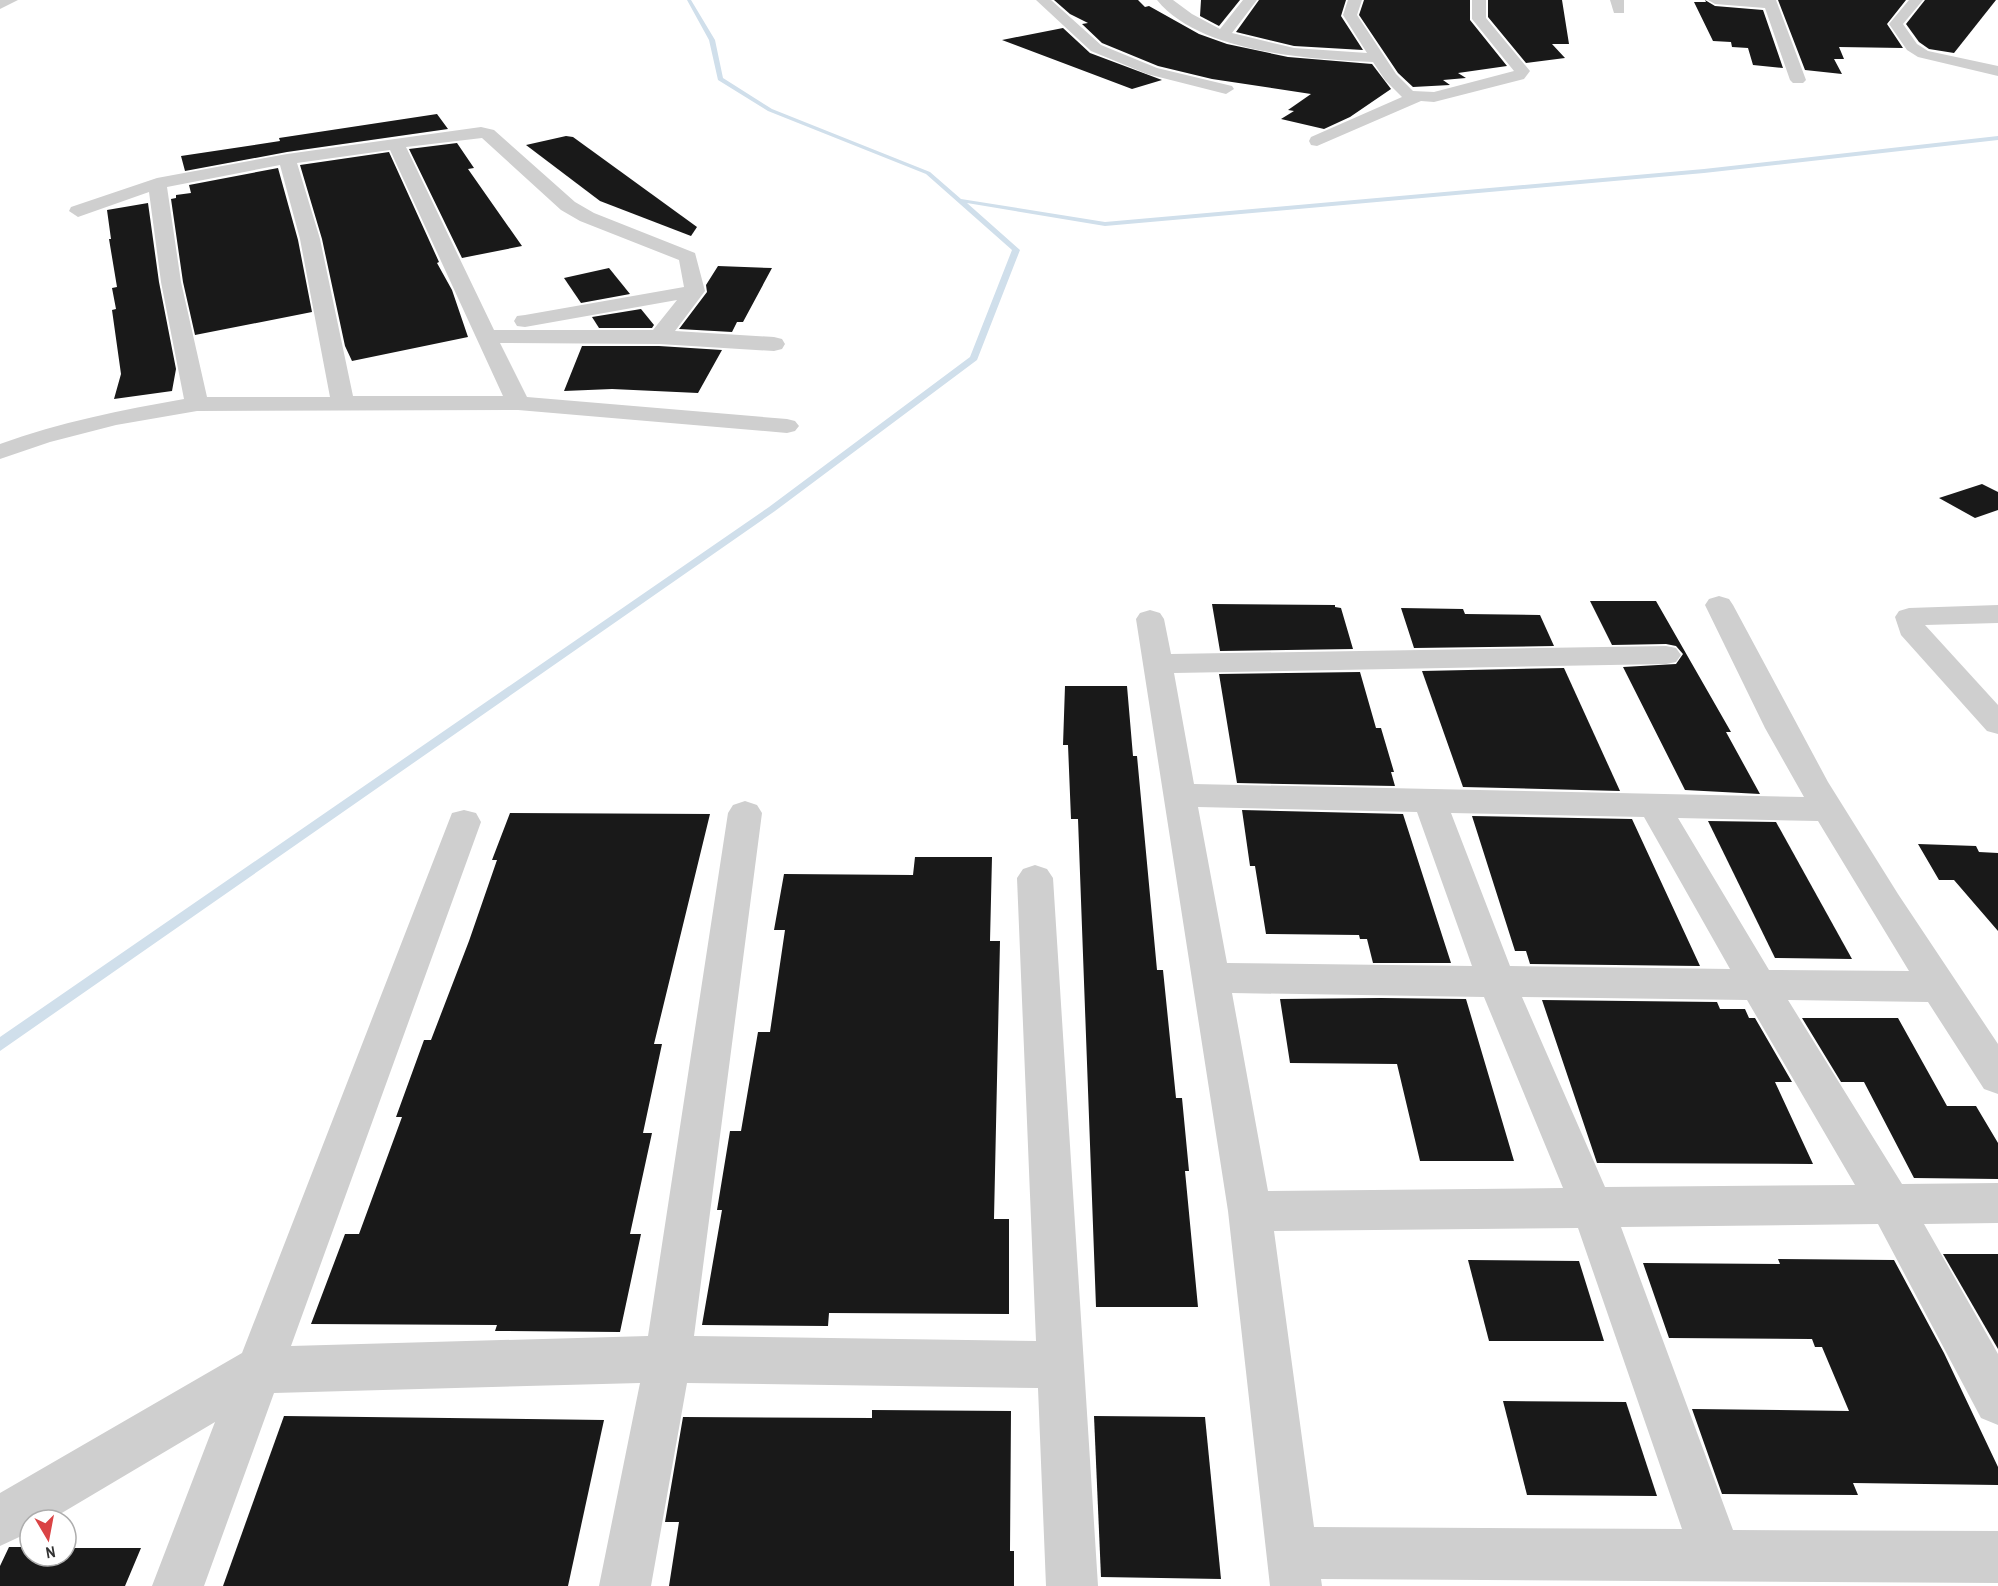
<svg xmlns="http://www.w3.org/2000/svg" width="1998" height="1586" font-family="'Archivo Narrow',sans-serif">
  <rect width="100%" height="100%" fill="#fff"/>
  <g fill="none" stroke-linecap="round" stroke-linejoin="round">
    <polygon fill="#d0dfeb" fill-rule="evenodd" points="687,0 691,0 715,40 723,78 772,109 930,172 961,199 1105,222 1704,169 1998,136 1998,140 1704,173 1105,226 967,203 1020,250 977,360 775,511 0,1051 0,1037 769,507 970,357 1012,250 926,174 768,111 718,80 709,40"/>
  </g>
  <g fill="#191919">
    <polygon points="1054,0 1138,0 1145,7 1149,6 1199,34 1227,44 1288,57 1372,64 1391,89 1350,117 1324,129 1281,119 1294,111 1288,110 1311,94 1212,79 1158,66 1102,43 1082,24 1088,23 1070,14"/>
    <polygon points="1201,0 1240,0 1219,26 1200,16"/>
    <polygon points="1259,0 1346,0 1341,16 1363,50 1294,46 1236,32"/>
    <polygon points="1364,0 1470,0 1470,20 1507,66 1458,73 1466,78 1443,80 1450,85 1413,87 1398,73 1359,15"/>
    <polygon points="1488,0 1562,0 1569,44 1552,44 1565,58 1526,63 1488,17"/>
    <polygon points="1705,0 1715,6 1763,10 1783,68 1753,65 1748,48 1732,47 1731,42 1713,41 1694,2 1706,2"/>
    <polygon points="1778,0 1906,0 1887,24 1903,48 1839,47 1844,59 1834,59 1842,74 1805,70"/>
    <polygon points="1925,0 1996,0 1954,53 1929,49 1919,42 1906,24"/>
    <polygon points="1063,28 1090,53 1162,80 1132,89 1002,40"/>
    <polygon points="437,114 448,129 287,152 185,171 181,156 280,141 279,138"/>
    <polygon points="566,136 573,137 697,227 691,236 600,201 526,145"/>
    <polygon points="457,143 474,168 468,169 522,246 462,258 409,149"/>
    <polygon points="389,152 439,262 437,263 452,290 468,337 352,361 345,346 322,239 300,165"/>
    <polygon points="278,168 298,240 312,312 195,335 183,282 171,199 176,198 176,195 191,193 189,185"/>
    <polygon points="148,203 159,282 176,369 172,391 114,399 121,374 112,310 116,309 112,288 117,287 109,239 111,239 107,210"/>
    <polygon points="718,266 772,268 743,322 737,322 732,332 679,329 707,292 706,285"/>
    <polygon points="609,268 630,294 581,303 564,278"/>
    <polygon points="641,309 654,325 652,328 599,328 592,317"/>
    <polygon points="582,346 659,346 722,350 698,393 612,389 564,391"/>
    <polygon points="1982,484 1998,492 1998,510 1975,518 1939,498"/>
    <polygon points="1590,601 1656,601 1731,732 1726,732 1760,794 1685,790 1623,667 1676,664 1683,654 1676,646 1666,644 1612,645"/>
    <polygon points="1212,604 1335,605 1335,607 1341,608 1353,649 1220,651"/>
    <polygon points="1401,608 1463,609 1465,614 1540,615 1554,646 1414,648"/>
    <polygon points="1564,668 1620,791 1463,787 1422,671"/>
    <polygon points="1360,672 1376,728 1381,728 1394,772 1391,772 1395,786 1237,783 1219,674"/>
    <polygon points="1065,686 1127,686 1133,756 1137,756 1157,970 1163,970 1176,1098 1182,1098 1189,1171 1185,1171 1198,1307 1096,1307 1078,819 1071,819 1068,745 1063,745"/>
    <polygon points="1242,810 1403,814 1451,963 1373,963 1367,939 1360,939 1359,935 1266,934 1255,866 1250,866"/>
    <polygon points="510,813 710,814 654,1044 662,1044 643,1133 652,1133 630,1234 641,1234 620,1332 495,1331 497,1325 311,1324 345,1234 359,1234 402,1117 396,1117 424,1040 431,1040 469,941 497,860 492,860"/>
    <polygon points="1472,816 1632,819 1700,966 1530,964 1526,951 1515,951"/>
    <polygon points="1708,821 1776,822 1852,959 1775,958"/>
    <polygon points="1918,844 1976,846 1979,852 1998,853 1998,931 1954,880 1939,880"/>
    <polygon points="915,857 992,857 990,941 1000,941 994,1219 1009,1219 1009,1314 829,1313 828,1326 702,1325 722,1210 717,1210 730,1131 741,1131 758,1032 770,1032 785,930 774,930 784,874 913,875"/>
    <polygon points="1381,998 1466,999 1514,1161 1420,1161 1397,1064 1290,1063 1280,999"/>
    <polygon points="1542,1000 1717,1002 1720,1009 1745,1009 1749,1018 1755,1018 1792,1082 1775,1082 1813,1164 1597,1163"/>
    <polygon points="1802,1018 1898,1018 1947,1106 1976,1106 1998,1143 1998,1179 1914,1178 1864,1082 1841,1082"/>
    <polygon points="1943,1254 1998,1254 1998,1349"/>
    <polygon points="1778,1259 1894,1260 1944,1353 1998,1467 1998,1485 1853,1483 1858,1495 1722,1494 1692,1409 1849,1411 1822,1347 1815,1347 1812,1339 1669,1338 1643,1263 1780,1264"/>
    <polygon points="1468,1260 1579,1261 1604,1341 1489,1341"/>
    <polygon points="1503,1401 1626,1402 1657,1496 1527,1495"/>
    <polygon points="872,1410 1011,1411 1010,1551 1014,1551 1014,1586 669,1586 679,1522 665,1522 683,1417 872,1418"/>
    <polygon points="284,1416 604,1420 568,1586 223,1586"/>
    <polygon points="1094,1416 1205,1417 1221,1579 1101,1577"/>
    <polygon points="9,1547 30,1547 30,1556 66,1556 66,1548 141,1548 125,1586 0,1586 0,1566"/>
  </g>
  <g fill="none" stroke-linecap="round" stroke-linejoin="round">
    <g fill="#cfcfcf" fill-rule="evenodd">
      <polygon points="0,0 18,0 0,9"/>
      <polygon points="1036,0 1051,0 1101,45 1157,68 1232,86 1234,89 1226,94 1147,74 1091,51"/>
      <path d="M1157,0H1173L1192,14L1220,29L1243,0H1257L1232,33L1294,48L1367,53L1343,15L1348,0H1362L1357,15L1396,74L1413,91L1434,92L1514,71L1472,19V0H1486V18L1530,71L1524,79L1434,102L1421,101L1317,146L1311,145L1309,141L1311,137L1402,97L1385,80L1373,62C1310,59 1200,53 1157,0Z"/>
      <polygon points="1610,0 1624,0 1624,13 1614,13"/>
      <polygon points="1708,0 1776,0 1806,80 1803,83 1793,83 1790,80 1765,8 1715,4"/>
      <polygon points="1909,0 1923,0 1903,24 1917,44 1928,51 1998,66 1998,76 1918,57 1907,50 1889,24"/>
      <path d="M481,127L494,130L575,202L594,213L695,253L705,291L675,331L774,337L782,339L785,344L782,349L774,351L659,344L500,343L527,397L787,419L795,421L799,426L795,431L787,433L518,410L197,411L116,425L50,442L0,459V444C60,422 122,410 184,399L161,282L149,192L78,217L69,211L71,207L157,178L287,154ZM482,138L561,210L580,221L679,260L684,287L525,315L517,316L514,321L517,326L525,327L677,300L653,330H494L406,147ZM390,150L503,396H353L320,239L297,163ZM280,165L300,239L330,397H207L181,282L167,187Z"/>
      <path d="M1719,596L1729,599L1733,605L1828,782L1898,894L1998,1044V1094L1984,1089L1928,1002L1788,1000L1902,1184L1998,1183V1223L1924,1224L1998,1354V1425L1981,1418L1878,1224L1621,1227L1733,1530L1998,1531V1583L1321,1579L1322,1586H1270L1228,1211L1136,619L1140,613L1150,610L1160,613L1164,619L1171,654L1666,646L1676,648L1681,655L1676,662L1666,664L1174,673L1194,784L1804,797L1765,728L1705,605L1709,599ZM1198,807L1417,812L1472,966L1227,963ZM1451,813L1644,817L1730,969L1510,966ZM1678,818L1818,821L1909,971L1769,970ZM1232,993L1484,997L1563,1188L1268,1191ZM1522,997L1747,1000L1855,1185L1605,1187ZM1578,1228L1682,1529L1314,1527L1274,1231Z"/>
      <polygon points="1998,605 1998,623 1925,625 1998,705 1998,734 1987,731 1901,635 1895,617 1899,611 1909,608"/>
      <polygon points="745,801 757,805 762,813 694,1336 1036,1341 1017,878 1023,869 1035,865 1047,869 1053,878 1098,1586 1046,1586 1038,1388 687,1383 651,1586 599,1586 640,1383 274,1393 204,1586 152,1586 215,1422 50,1520 30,1520 30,1532 0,1546 0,1493 242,1353 452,813 464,810 476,813 481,822 291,1346 648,1336 728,813 733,805"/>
    </g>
  </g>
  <g transform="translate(48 1538) rotate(170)"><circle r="28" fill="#ffffff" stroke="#adadad" stroke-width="1.5"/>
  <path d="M0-4.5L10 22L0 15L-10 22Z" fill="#da4345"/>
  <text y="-9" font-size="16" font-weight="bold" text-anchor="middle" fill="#323232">N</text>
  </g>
</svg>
